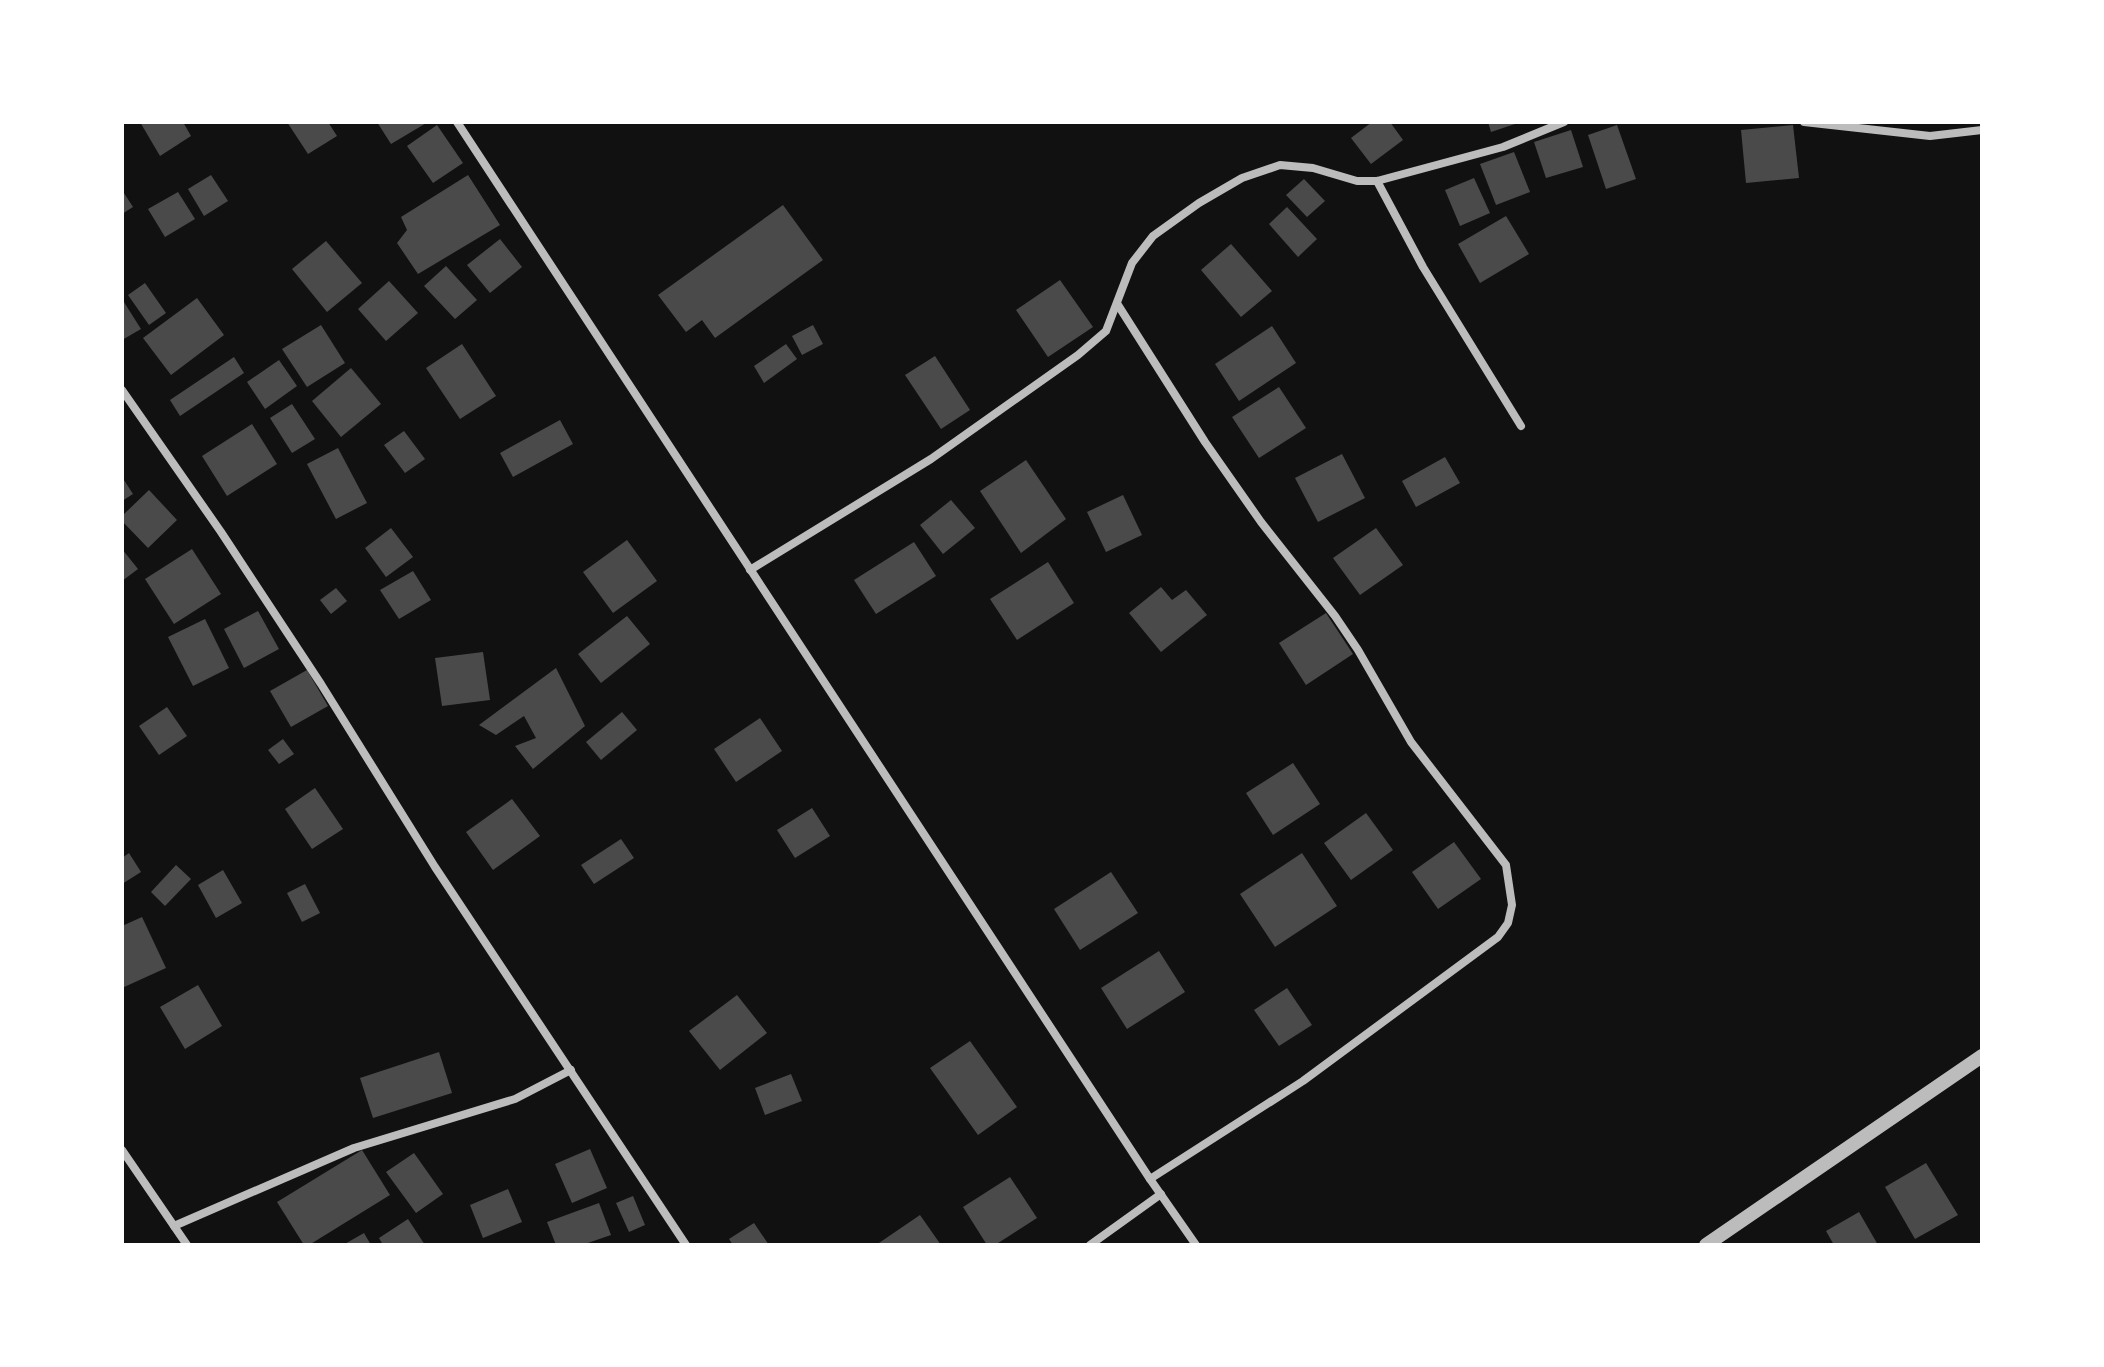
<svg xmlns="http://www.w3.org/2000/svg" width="2104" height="1367" font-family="Cabin,sans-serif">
  <rect width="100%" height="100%" fill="#111"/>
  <g fill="#4a4a4a">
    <polygon points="140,122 183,122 191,136 160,156"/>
    <polygon points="287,122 328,122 337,136 308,154"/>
    <polygon points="377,122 428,122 391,144"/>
    <polygon points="1372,122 1390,122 1403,140 1371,164 1351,138"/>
    <polygon points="1488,122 1518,122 1518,123 1491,132"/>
    <polygon points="437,125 463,163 433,183 407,146"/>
    <polygon points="1617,125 1636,179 1606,189 1588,135"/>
    <polygon points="1793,125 1799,178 1746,183 1741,130"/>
    <polygon points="1571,130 1583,167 1546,178 1534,142"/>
    <polygon points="1514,152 1530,192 1496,205 1480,164"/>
    <polygon points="211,175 228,201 204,216 188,189"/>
    <polygon points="468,175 500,225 418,274 397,243 407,230 401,217"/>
    <polygon points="1474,178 1490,213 1460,226 1445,190"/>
    <polygon points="1304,179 1325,201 1307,217 1286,195"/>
    <polygon points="122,190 133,207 122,214"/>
    <polygon points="178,192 195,219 165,237 148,209"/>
    <polygon points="783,205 823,260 715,338 702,320 686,332 658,295"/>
    <polygon points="1287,207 1317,239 1298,257 1269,224"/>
    <polygon points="1506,216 1529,254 1480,283 1458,244"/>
    <polygon points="500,239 522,267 490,293 467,265"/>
    <polygon points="326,241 362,283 327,312 292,269"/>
    <polygon points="1231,244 1272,291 1241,317 1201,270"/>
    <polygon points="446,266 477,300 455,319 424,286"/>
    <polygon points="1060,280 1093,327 1048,357 1016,310"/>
    <polygon points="389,281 418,313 386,341 358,309"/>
    <polygon points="145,283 166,313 149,325 128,295"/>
    <polygon points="197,298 224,335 171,375 143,338"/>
    <polygon points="122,299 141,329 122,340"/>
    <polygon points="321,325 345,363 307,387 282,349"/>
    <polygon points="813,325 823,344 802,355 792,336"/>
    <polygon points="1272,326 1296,363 1239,401 1215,364"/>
    <polygon points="462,344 496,396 460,419 426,368"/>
    <polygon points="786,344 797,359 764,383 754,366"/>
    <polygon points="935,356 970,410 941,429 905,375"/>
    <polygon points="234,357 244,373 180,416 170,400"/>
    <polygon points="279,360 297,386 265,409 247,382"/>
    <polygon points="351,368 381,404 341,437 312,401"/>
    <polygon points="1279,387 1306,428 1259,458 1232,417"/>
    <polygon points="292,404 315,439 292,453 270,418"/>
    <polygon points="560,420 573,444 513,477 500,453"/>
    <polygon points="252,424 277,464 227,496 202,456"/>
    <polygon points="404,431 425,459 405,473 384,445"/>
    <polygon points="338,448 367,503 336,519 307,464"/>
    <polygon points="1342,454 1365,498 1318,522 1295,478"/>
    <polygon points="1445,457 1460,483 1416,507 1402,481"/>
    <polygon points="1026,460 1066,519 1021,553 980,491"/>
    <polygon points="122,477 133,494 122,501"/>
    <polygon points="149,490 177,520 148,548 122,521 122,516"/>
    <polygon points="1123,495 1142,535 1106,552 1087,512"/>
    <polygon points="951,500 975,528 943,554 920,525"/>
    <polygon points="391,528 413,557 386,577 365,548"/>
    <polygon points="1376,528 1403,565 1360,595 1333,558"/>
    <polygon points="627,540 657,581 613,613 583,572"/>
    <polygon points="914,542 936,576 876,614 854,580"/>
    <polygon points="122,549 138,569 122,581"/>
    <polygon points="192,549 221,594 174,624 145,579"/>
    <polygon points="1048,562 1074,603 1017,640 990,599"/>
    <polygon points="413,571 431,600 399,619 380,590"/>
    <polygon points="1161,587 1172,600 1186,590 1207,615 1161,652 1129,613"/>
    <polygon points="336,588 347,601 331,614 320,600"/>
    <polygon points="258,611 279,649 244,668 224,629"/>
    <polygon points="1326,613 1353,654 1306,685 1279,643"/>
    <polygon points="627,616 650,644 601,683 578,654"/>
    <polygon points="205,619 229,668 193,686 168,637"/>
    <polygon points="483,652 490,700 442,706 435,658"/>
    <polygon points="556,668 585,726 533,769 515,746 536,738 524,716 496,735 479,725"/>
    <polygon points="307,670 328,706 291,727 270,691"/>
    <polygon points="167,707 187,736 159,755 139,726"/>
    <polygon points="622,712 637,730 601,760 586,742"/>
    <polygon points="760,718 782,751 736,782 714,749"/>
    <polygon points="283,739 294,754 279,764 268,750"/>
    <polygon points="1293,763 1320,804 1273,835 1246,793"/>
    <polygon points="315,788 343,829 312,849 285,809"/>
    <polygon points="512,799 540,836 493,870 466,832"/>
    <polygon points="812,808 830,836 795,858 777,830"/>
    <polygon points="1366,813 1393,850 1351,880 1324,843"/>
    <polygon points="621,839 634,858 594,884 581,865"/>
    <polygon points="1454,842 1481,879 1438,909 1412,872"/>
    <polygon points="129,853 141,872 122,884 122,858"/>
    <polygon points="1302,853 1337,906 1275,947 1240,894"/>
    <polygon points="176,865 191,879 165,906 151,892"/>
    <polygon points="223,870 242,903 216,918 198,885"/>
    <polygon points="1111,872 1138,913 1080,950 1054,909"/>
    <polygon points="305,884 320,913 302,922 287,893"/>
    <polygon points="142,917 166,968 122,988 122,926"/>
    <polygon points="1159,951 1185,992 1127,1029 1101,988"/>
    <polygon points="198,985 222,1026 185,1049 160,1007"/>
    <polygon points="1287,988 1312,1025 1279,1046 1254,1010"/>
    <polygon points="737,995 767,1033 720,1070 689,1031"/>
    <polygon points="970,1041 1017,1107 978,1135 930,1068"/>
    <polygon points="439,1052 452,1093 373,1118 360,1078"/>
    <polygon points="791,1074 802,1101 765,1115 755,1088"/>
    <polygon points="590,1149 607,1188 572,1203 555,1164"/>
    <polygon points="362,1150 390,1195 309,1245 304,1245 277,1202"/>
    <polygon points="414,1153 443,1194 416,1213 386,1172"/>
    <polygon points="1926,1163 1958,1215 1915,1239 1885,1187"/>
    <polygon points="1010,1177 1037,1218 995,1245 987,1245 963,1207"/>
    <polygon points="508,1189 522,1222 483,1238 470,1205"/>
    <polygon points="633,1196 645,1225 629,1232 616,1203"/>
    <polygon points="599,1203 611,1235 582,1245 556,1245 547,1222"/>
    <polygon points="1859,1212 1878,1245 1834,1245 1826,1231"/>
    <polygon points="920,1215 941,1245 876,1245"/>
    <polygon points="408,1219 425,1245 383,1245 379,1238"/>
    <polygon points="754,1223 769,1245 733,1245 729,1239"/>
    <polygon points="364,1233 371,1245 343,1245"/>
  </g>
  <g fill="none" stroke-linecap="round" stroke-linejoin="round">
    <g stroke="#bcbcbc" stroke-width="8">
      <polyline points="457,122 1150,1179 1196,1245"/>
      <polyline points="1804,122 1930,136 1982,130"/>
      <polyline points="1377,181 1423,267 1521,426"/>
      <polyline points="1118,305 1205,442 1261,522 1335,616 1358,650 1411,742 1506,865 1512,905 1508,923 1498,937 1303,1081 1150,1179"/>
      <polyline points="122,390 221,532 321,684 435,867 686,1245"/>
      <polyline points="750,570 931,459 1078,355 1106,331 1132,263 1153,236 1199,203 1242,178 1280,165 1313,168 1357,181 1377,181 1503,147 1564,122"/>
      <polyline points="122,1150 187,1245"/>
      <polyline points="174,1226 354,1148 515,1099 571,1070"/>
      <polyline points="1090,1245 1161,1194"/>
    </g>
    <polyline stroke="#bcbcbc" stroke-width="14" points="1706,1245 1982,1056"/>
  </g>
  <rect width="2104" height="1367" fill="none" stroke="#ffffff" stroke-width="248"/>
</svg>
